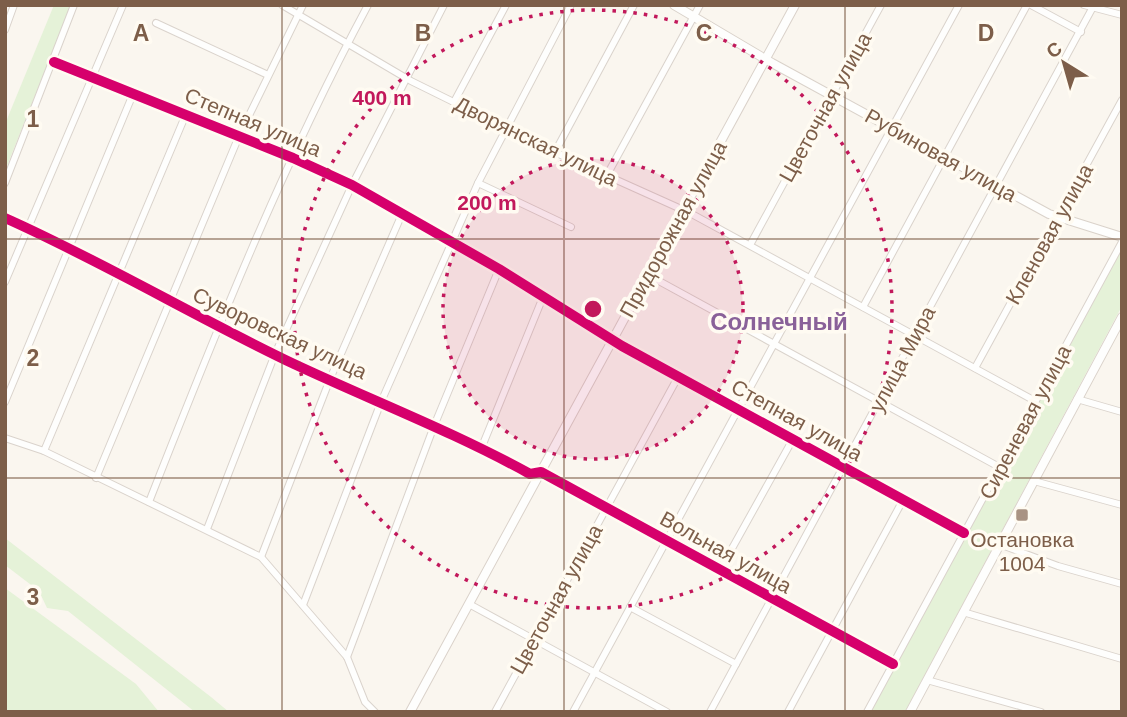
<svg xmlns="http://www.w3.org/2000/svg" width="1127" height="717" font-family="Arial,sans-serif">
  <rect width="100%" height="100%" fill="#faf6ef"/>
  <g fill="#e5f2d8">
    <polygon points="54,5 71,5 5,171 5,124"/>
    <polygon points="1122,249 1122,306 905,712 869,712"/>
    <polygon points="5,538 211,697 229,712 195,712 68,611 47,608 39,591 5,565"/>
    <polygon points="5,588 136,684 159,712 5,712"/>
  </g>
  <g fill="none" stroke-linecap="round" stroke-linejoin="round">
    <defs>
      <g id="street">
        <polyline points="282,5 411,81 561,155 690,213 1035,401"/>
        <polyline points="571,5 478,183 571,227"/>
        <polyline points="1031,5 1081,32"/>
        <polyline points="1084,5 1122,15"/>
        <polyline points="156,23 268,75"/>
        <polyline points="5,30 14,5"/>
        <polyline points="54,62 293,158 352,185 499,269 622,346 964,533"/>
        <polyline points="454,102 506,5"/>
        <polyline points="555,152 634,5"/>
        <polyline points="607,175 700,5"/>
        <polyline points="5,183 74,5"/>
        <path d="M5,218C104,262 197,318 294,364C373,401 454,432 530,474L541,472L893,664"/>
        <polyline points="750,245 881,5"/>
        <polyline points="648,275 1001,468"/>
        <polyline points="5,282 123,5"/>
        <polyline points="863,307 1027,5"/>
        <polyline points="975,368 1122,100"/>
        <polyline points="1077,399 1122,412"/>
        <polyline points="5,402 133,94"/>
        <polyline points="5,438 44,451 261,557 347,657 365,702 375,712"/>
        <polyline points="481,449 543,297"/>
        <polyline points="44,451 186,114"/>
        <polyline points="96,478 239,136 303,5"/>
        <polyline points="1034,481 1122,505"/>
        <path d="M149,502C215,334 282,165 368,5"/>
        <polyline points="207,529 275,354 352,185 444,5"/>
        <polyline points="999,544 1058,566 1122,584"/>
        <polyline points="261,557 330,379 402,214"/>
        <polyline points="720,570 793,439"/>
        <polyline points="469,604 667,712"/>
        <polyline points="303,605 381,402 478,183"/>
        <polyline points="630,607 736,664"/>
        <polyline points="963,612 1122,659"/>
        <polyline points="347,657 434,426 499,269"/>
        <polyline points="927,680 1041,712"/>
        <polyline points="495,712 678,377"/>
        <polyline points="573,712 959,5"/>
        <polyline points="710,712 1094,5"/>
        <polyline points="788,712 903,500"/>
        <polyline points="867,712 1122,242"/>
      </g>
      <g id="secondary">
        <polyline points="674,5 772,63 1049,214 1122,237"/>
        <polyline points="410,712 795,5"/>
        <polyline points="910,712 1122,317"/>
      </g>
    </defs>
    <use href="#street" stroke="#dad3cc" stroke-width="8"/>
    <use href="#secondary" stroke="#dad2ca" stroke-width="10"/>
    <use href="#street" stroke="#fefefd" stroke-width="6"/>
    <use href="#secondary" stroke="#fefefd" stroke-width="8"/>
    <defs>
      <g id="cycleway">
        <polyline points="54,62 293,158 352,185 499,269 622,346 964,533"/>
        <path d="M5,218C104,262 197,318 294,364C373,401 454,432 530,474L541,472L893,664"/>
      </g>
    </defs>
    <use href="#cycleway" stroke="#fffbf2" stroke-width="15"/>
    <use href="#cycleway" stroke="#d6006c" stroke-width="10"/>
  </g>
  <path fill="none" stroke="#7d5e49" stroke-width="2" stroke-opacity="0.55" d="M282,5V712M564,5V712M845,5V712M5,239H1122M5,478H1122"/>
  <circle cx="593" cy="309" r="150" fill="#c2185b" fill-opacity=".12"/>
  <g fill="none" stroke="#c2185b" stroke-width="3.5" stroke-dasharray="3.5 7">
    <circle cx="593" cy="309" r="150"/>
    <circle cx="593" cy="309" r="299"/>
  </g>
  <rect fill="#a99383" stroke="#fffbf2" stroke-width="2.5" x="1015" y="508" width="14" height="14" rx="3.5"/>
  <g text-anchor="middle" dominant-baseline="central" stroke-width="7" stroke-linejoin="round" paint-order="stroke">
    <g font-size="21" fill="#7d5e49" stroke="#fffbf2">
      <text transform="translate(825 107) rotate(-61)">Цветочная улица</text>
      <text transform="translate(253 122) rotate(23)">Степная улица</text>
      <text transform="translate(536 141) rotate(26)">Дворянская улица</text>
      <text transform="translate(941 155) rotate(29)">Рубиновая улица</text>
      <text transform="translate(673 229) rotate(-61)">Придорожная улица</text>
      <text transform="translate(1049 234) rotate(-61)">Кленовая улица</text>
      <text transform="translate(280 333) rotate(25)">Суворовская улица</text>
      <text transform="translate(902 359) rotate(-62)">улица Мира</text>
      <text transform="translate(797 420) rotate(29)">Степная улица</text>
      <text transform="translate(1025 422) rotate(-62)">Сиреневая улица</text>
      <text transform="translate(726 552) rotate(29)">Вольная улица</text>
      <text transform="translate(556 599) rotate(-61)">Цветочная улица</text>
    </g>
    <g font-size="21" fill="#7d5e49" stroke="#fffbf2">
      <text x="1022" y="539">Остановка<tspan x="1022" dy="24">1004</tspan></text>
    </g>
    <g font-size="24" font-weight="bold" fill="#896199" stroke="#fffbf2">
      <text x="779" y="321">Солнечный</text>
    </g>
  </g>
  <g font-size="23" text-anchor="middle" font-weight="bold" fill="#7d5e49" stroke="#fffbf2" stroke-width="7" stroke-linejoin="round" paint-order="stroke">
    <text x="141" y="41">A</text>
    <text x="423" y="41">B</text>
    <text x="704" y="41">C</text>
    <text x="986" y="41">D</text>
    <text x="33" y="127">1</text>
    <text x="33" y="366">2</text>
    <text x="33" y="605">3</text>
  </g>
  <circle cx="593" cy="309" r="10" fill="#c2185b" stroke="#fffbf2" stroke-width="3.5"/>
  <g font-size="21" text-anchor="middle" font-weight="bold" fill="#c2185b" stroke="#fffbf2" stroke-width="7" stroke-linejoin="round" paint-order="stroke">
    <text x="382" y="105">400 m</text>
    <text x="487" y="210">200 m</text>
  </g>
  <rect width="1127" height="717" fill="none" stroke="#7d5e49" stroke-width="14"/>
  <g transform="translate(1064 63) rotate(323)" stroke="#fffbf2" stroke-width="5" paint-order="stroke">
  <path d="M0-5L12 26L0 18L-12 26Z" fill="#7d5e49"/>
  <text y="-10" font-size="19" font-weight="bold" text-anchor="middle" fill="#7d5e49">С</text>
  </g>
</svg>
